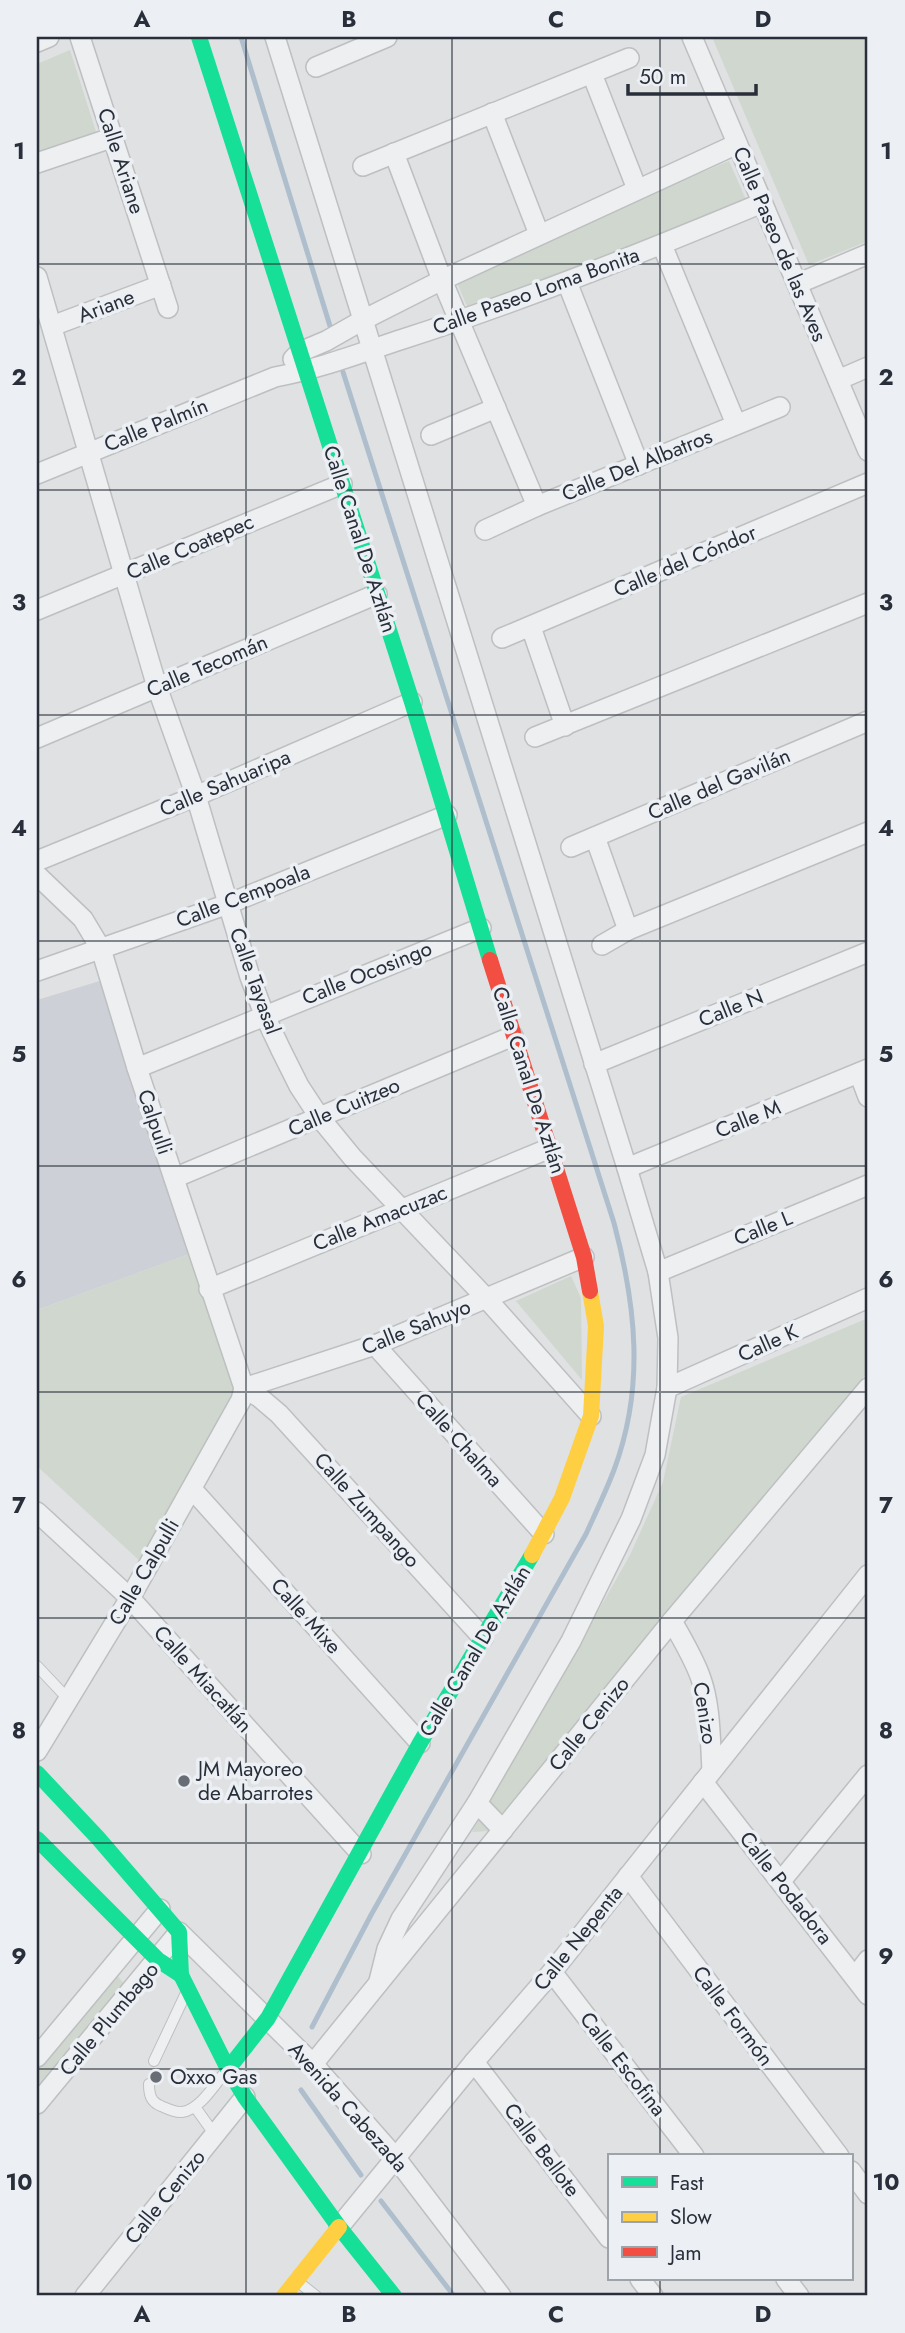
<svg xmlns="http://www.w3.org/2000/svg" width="905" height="2333" font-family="Jost,sans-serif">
  <rect width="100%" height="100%" fill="#dfe1e3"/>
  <polygon fill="#cdd0d6" points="103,980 192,1253 37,1310 37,1000"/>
  <g fill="#d0d7cf">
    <polygon points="712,37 868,37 868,241 809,265"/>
    <polygon points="70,50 97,135 37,157 37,64"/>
    <polygon points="729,161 747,202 470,313 454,276"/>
    <polygon points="192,1253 238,1391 141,1562 37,1466 37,1310"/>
    <polygon points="571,1276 581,1298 582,1380 516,1301"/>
    <polygon points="868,1318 868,1372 489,1831 472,1832 630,1555 663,1482 681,1397"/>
    <polygon points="115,1973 126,1986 37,2094 37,2067"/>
  </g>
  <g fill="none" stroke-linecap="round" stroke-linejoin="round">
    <g stroke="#afbecc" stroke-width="5">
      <polyline points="241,37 330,326"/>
      <path d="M312,2027L371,1915L586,1534C596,1512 606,1491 614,1470C645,1387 636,1306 614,1223L343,372"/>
      <polyline points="301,2090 361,2175"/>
      <polyline points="381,2201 454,2296"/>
    </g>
    <defs>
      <g id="lane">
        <polyline points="37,1666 69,1700"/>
        <polyline points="154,2061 186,1993"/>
        <path d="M149,2084C149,2095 151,2102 161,2106C168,2109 175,2113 182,2112C200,2110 215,2084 226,2071"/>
        <polyline points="195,2107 215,2135"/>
        <polyline points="297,2281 316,2296"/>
      </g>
      <g id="street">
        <polyline points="80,37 168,308"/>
        <polyline points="275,37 627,1168 658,1272 668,1338 667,1388 655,1455 631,1519 571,1641 477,1803 401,1919 387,1949 379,1981"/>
        <polyline points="692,37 868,451"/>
        <polyline points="37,42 49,37"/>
        <polyline points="316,67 387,37"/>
        <polyline points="592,74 637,189"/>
        <polyline points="492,113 539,234"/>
        <polyline points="394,153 442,280 537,506"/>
        <polyline points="37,163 114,137"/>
        <polyline points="363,166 629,58"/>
        <polyline points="662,245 736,424"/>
        <polyline points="37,277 157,687 196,796 250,977 264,1014 281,1050 299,1086 320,1118 352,1157 486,1298 591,1416"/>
        <polyline points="567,282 639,465"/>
        <polyline points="797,284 868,254"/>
        <polyline points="52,326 161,285"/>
        <polyline points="293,359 300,352 326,341 363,320 442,280 737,144"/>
        <polyline points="838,380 868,367"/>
        <polyline points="431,435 496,408"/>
        <path d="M37,474L275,377C319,369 360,353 403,339C525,300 644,252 762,203"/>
        <polyline points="485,530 537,506 780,407"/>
        <polyline points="37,610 342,484"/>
        <polyline points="531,627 565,726"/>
        <polyline points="502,638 868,483"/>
        <polyline points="535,737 868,603"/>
        <polyline points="37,738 377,594"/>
        <polyline points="595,837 628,930"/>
        <polyline points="571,847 868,721"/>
        <polyline points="37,861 196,796 412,702"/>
        <polyline points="37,875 83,919 101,949 137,1068 244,1388 241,1400 130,1598 37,1751"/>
        <polyline points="602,945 628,930 868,832"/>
        <polyline points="37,971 228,904 447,815"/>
        <polyline points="594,1064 868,952"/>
        <polyline points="137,1068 481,928"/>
        <polyline points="859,1073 868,1097"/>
        <polyline points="627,1168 868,1069"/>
        <polyline points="174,1178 513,1036"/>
        <polyline points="658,1272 868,1185"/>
        <polyline points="209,1289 550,1148"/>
        <polyline points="375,1345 544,1534"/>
        <polyline points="244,1388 375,1345 584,1257"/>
        <polyline points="244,1388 259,1397 279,1414 483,1638"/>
        <polyline points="667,1388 868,1298"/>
        <polyline points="192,1489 420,1743"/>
        <polyline points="37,1512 130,1598 361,1854"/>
        <path d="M672,1621C682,1639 693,1657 700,1676C711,1705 710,1739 712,1770"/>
        <polyline points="703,1782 868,1995"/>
        <polyline points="477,1803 503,1830"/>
        <polyline points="628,1876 839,2156"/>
        <polyline points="781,1881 868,1775"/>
        <polyline points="552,1972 694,2156"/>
        <polyline points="855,1977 868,1960"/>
        <polyline points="37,2057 160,1909"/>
        <polyline points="474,2062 609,2238"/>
        <polyline points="313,2064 672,1621 868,1388"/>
        <polyline points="37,2104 179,1932 313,2064 395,2157 501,2296"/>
        <polyline points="851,2171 868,2194"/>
        <polyline points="339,2227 474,2062 552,1972 868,1575"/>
        <polyline points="640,2279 653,2296"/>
        <polyline points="786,2279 799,2296"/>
        <polyline points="85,2296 245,2097"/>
      </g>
    </defs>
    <use href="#lane" stroke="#bdbfc1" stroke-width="12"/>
    <use href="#street" stroke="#bdbfc1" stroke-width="22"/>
    <use href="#lane" stroke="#eeeff0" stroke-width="10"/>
    <use href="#street" stroke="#eeeff0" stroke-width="19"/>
    <g stroke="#16e098" stroke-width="16">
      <polyline points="199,37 412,702 490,960"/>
      <polyline points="37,1773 98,1838 179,1932 181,1975 228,2069 245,2097 339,2227 394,2296"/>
      <polyline points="37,1839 158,1960 181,1975"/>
      <polyline points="228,2069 268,2018 420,1743 532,1555"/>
    </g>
    <g stroke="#ffcf43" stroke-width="16">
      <polyline points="532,1555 562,1498 591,1416 596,1326 590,1291"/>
      <polyline points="284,2296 339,2227"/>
    </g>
    <polyline stroke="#f24e42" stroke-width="16" points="490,960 584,1257 590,1291"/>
  </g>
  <path fill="none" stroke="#282f3a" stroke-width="2" stroke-opacity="0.55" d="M246,37V2296M452,37V2296M660,37V2156M37,264H868M37,490H868M37,715H868M37,941H868M37,1166H868M37,1392H868M37,1618H868M37,1843H868M37,2069H868M660,2279V2296"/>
  <g fill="#686d75" stroke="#eceff3" stroke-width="2.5">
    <circle cx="184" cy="1781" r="7"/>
    <circle cx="156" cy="2077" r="7"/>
  </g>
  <g text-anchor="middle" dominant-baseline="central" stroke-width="7" stroke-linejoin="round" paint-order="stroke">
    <g font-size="21" fill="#282f3a" stroke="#eceff3">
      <text transform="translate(121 161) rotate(72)">Calle Ariane</text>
      <text transform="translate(780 244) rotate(67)">Calle Paseo de las Aves</text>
      <text transform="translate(536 291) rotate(-20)">Calle Paseo Loma Bonita</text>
      <text transform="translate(106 306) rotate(-21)">Ariane</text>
      <text transform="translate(156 425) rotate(-22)">Calle Palmín</text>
      <text transform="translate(637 465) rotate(-22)">Calle Del Albatros</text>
      <text transform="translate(360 539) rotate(72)">Calle Canal De Aztlán</text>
      <text transform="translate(190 547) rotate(-23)">Calle Coatepec</text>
      <text transform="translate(685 561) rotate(-23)">Calle del Cóndor</text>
      <text transform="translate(207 666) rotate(-23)">Calle Tecomán</text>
      <text transform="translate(225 783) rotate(-23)">Calle Sahuaripa</text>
      <text transform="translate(719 784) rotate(-23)">Calle del Gavilán</text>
      <text transform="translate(243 896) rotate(-21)">Calle Cempoala</text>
      <text transform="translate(367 973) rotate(-22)">Calle Ocosingo</text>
      <text transform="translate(255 981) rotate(70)">Calle Tayasal</text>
      <text transform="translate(731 1008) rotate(-22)">Calle N</text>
      <text transform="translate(529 1080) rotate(72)">Calle Canal De Aztlán</text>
      <text transform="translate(344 1107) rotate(-23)">Calle Cuitzeo</text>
      <text transform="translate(748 1119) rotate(-22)">Calle M</text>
      <text transform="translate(155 1122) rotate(71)">Calpulli</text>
      <text transform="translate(380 1218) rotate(-22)">Calle Amacuzac</text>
      <text transform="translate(763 1228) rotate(-22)">Calle L</text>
      <text transform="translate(416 1327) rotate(-22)">Calle Sahuyo</text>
      <text transform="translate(768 1343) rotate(-24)">Calle K</text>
      <text transform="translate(459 1440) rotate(48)">Calle Chalma</text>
      <text transform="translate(367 1510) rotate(48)">Calle Zumpango</text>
      <text transform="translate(144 1572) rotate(-60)">Calle Calpulli</text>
      <text transform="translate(306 1616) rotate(48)">Calle Mixe</text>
      <text transform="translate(475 1651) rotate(-59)">Calle Canal De Aztlán</text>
      <text transform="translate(203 1679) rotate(48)">Calle Miacatlán</text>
      <text transform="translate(705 1713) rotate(81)">Cenizo</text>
      <text transform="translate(589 1724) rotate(-51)">Calle Cenizo</text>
      <text transform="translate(786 1888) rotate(52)">Calle Podadora</text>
      <text transform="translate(578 1938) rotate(-51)">Calle Nepenta</text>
      <text transform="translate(733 2016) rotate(53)">Calle Formón</text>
      <text transform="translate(109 2019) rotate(-50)">Calle Plumbago</text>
      <text transform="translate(623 2064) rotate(52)">Calle Escofina</text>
      <text transform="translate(348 2107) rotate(48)">Avenida Cabezada</text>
      <text transform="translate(542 2150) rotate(53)">Calle Bellote</text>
      <text transform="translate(165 2197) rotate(-51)">Calle Cenizo</text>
    </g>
    <g font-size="21" fill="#282f3a" stroke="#eceff3" text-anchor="start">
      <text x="198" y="1769">JM Mayoreo<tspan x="198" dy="24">de Abarrotes</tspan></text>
      <text x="170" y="2077">Oxxo Gas</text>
    </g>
  </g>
  <rect width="905" height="2333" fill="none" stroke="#eceff3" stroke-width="77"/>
  <rect x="608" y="2154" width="245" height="126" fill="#eceff3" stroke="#9ea2a9" stroke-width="2"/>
  <rect x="622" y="2177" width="35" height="10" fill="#16e098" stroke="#9ea2a9" stroke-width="2"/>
  <text x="670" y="2190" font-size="21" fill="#282f3a">Fast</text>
  <rect x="622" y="2212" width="35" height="10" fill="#ffcf43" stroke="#9ea2a9" stroke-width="2"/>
  <text x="670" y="2224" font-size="21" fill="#282f3a">Slow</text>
  <rect x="622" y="2247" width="35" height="10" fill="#f24e42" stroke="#9ea2a9" stroke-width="2"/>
  <text x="670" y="2260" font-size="21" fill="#282f3a">Jam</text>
  <path d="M628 84v10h128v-10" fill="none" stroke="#282f3a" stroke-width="3.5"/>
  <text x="639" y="84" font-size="21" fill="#282f3a" stroke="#eceff3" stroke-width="5" paint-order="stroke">50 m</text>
  <rect x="38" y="38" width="828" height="2256" fill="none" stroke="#282f3a" stroke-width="2.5"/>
  <g font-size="23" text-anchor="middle" font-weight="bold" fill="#282f3a">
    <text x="142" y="27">A</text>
    <text x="349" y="27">B</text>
    <text x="556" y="27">C</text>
    <text x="763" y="27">D</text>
    <text x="19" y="159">1</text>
    <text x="886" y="159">1</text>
    <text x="19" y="385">2</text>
    <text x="886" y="385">2</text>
    <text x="19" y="610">3</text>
    <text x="886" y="610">3</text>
    <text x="19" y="836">4</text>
    <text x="886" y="836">4</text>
    <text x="19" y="1062">5</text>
    <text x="886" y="1062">5</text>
    <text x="19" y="1287">6</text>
    <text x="886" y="1287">6</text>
    <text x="19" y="1513">7</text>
    <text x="886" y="1513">7</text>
    <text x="19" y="1738">8</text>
    <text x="886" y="1738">8</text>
    <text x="19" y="1964">9</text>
    <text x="886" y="1964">9</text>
    <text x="19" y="2190">10</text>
    <text x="886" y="2190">10</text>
    <text x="142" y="2322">A</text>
    <text x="349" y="2322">B</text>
    <text x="556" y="2322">C</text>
    <text x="763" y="2322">D</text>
  </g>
</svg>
